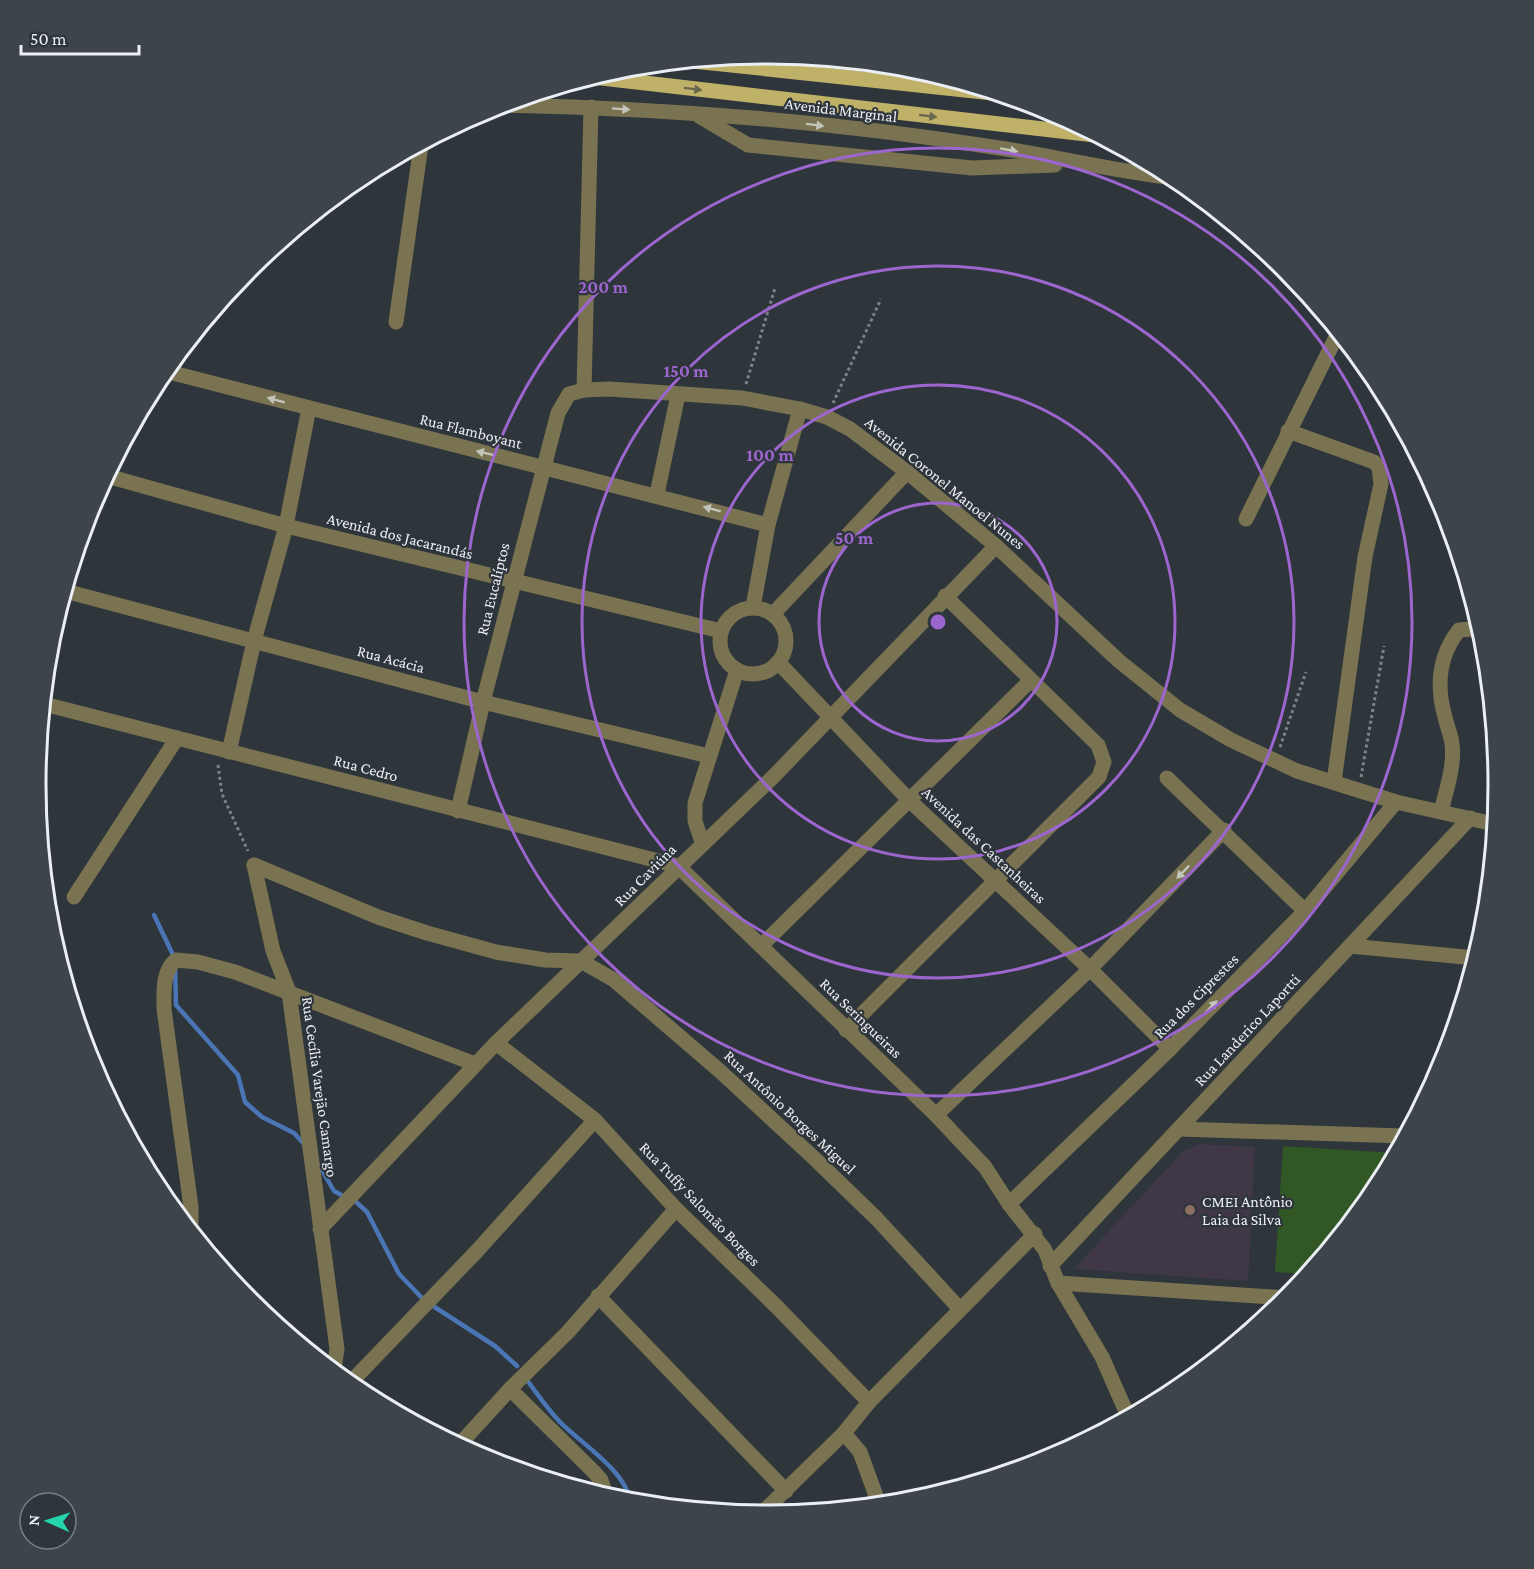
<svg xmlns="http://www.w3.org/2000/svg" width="1534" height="1569" font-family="'Crimson Pro',serif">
  <rect width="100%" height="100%" fill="#2e353b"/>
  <polygon fill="#403747" points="1200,1144 1255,1147 1248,1281 1074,1269 1183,1151"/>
  <polygon fill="#315824" points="1283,1146 1395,1153 1375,1191 1306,1274 1275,1272"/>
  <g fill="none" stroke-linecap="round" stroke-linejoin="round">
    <g stroke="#4a76b6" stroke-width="4.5">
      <polyline points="154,915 174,957"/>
      <polyline points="175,967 176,1005 238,1075 245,1102 262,1117 294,1133 304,1144"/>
      <polyline points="319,1165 334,1191 345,1197"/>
      <polyline points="355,1201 367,1212 399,1274 423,1299"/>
      <polyline points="433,1306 495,1346 517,1366"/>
      <path d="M527,1380C537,1394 547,1408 559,1421C579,1442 627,1471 630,1502"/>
    </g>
    <g stroke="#7d8388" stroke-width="3" stroke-dasharray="3 3" stroke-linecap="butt">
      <polyline points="746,384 775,288"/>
      <polyline points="833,403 881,299"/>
      <polyline points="1280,747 1306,672"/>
      <polyline points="218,765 222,794 248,851"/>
      <polyline points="1361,777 1384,646"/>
    </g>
    <g stroke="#7a7351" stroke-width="15">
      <path d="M499,105C668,108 839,122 1006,149C1062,158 1118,172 1175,178"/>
      <polyline points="699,116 748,145 972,168 1055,165"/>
      <polyline points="396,322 421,145"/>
      <polyline points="165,371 768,525"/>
      <polyline points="584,390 591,107"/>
      <polyline points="1288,431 1374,462 1379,467 1381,484 1365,557 1334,782"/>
      <polyline points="107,476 286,526 721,631"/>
      <polyline points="657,494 678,395"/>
      <polyline points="1246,519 1338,333"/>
      <polyline points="65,591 483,702 709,756"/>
      <polyline points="753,607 768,525 800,409"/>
      <circle cx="753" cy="641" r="33"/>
      <polyline points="773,614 907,472"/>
      <polyline points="778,662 910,801 1090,969 1170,1049"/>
      <polyline points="44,704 678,866 936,1115 985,1167 1009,1204 1045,1250 1058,1283 1102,1357 1128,1416"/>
      <polyline points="229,752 254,641 286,526 309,408"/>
      <polyline points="1167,778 1305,911"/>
      <polyline points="458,811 483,702 558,413 569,394 584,390 609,389 742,398 800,409 827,417 850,429 907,472 996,546 1119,661 1180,710 1231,740 1297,771 1396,802 1494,824"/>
      <path d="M1441,812C1446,790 1455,766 1452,744C1451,735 1447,726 1445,717C1436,686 1439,655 1459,630L1472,629L1482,635"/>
      <polyline points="702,842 695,821 695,803 737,670"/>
      <polyline points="254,865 378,917 427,933 496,952 545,960 581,961 614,980 721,1072 814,1158 877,1219 959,1308"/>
      <polyline points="254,865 273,951 289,992 337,1349 334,1370"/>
      <polyline points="74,897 177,738"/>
      <polyline points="762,945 1030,681"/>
      <polyline points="1350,946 1475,958"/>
      <polyline points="846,1030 1099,777 1104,762 1098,745 945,596"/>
      <polyline points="496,1043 595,1120 676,1209 778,1308 869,1402"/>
      <polyline points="936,1115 1090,969 1224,830"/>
      <polyline points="1179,1129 1404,1136"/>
      <polyline points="1009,1204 1170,1049 1305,911 1396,802"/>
      <path d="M191,1229V1207L164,1009C164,993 162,971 176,960L198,962L235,972L475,1064"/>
      <polyline points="320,1229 496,1043 773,777 996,546"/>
      <polyline points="1050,1266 1470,818"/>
      <polyline points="1058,1283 1287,1298"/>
      <polyline points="243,1293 260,1309"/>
      <polyline points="598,1296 786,1491"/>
      <polyline points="350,1383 476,1252 595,1120"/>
      <polyline points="510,1389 594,1472 601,1480 606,1496"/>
      <polyline points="844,1433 860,1452 879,1504"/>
      <polyline points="459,1445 510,1389 568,1332 676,1209"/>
      <polyline points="760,1515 844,1433 869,1402 1035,1234"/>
    </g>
    <g stroke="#c0b168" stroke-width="15">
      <polyline points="693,61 993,93"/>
      <polyline points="593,77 1095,135"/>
    </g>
  </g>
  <defs><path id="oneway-solid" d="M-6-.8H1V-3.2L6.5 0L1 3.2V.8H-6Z" transform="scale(1.5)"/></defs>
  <g fill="#68674d">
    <use href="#oneway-solid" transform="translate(693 89) rotate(7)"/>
    <use href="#oneway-solid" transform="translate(928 116) rotate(7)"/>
  </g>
  <g fill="#c3c4ba">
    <use href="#oneway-solid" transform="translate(621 109) rotate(4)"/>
    <use href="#oneway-solid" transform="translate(815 125) rotate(7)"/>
    <use href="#oneway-solid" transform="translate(1009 150) rotate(10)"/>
    <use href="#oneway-solid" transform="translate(276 400) rotate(-165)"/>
    <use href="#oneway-solid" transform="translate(485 453) rotate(-166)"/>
    <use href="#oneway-solid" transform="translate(712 509) rotate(-165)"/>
    <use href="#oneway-solid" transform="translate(1183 872) rotate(134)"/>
    <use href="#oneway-solid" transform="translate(1211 1007) rotate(-46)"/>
  </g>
  <g fill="none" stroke="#9d66cf" stroke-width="3">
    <circle cx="938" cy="622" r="119"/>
    <circle cx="938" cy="622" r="237"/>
    <circle cx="938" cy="622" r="356"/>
    <circle cx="938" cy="622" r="474"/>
  </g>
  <circle fill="#8d6e63" stroke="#2e353b" stroke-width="2" cx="1190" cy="1210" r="6"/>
  <g text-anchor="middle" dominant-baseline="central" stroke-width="4.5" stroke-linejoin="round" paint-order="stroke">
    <g font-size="16" fill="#ebeff3" stroke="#2e353b">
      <text transform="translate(841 110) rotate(7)">Avenida Marginal</text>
      <text transform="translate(471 431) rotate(14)">Rua Flamboyant</text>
      <text transform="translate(945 483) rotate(39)">Avenida Coronel Manoel Nunes</text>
      <text transform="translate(400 536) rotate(14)">Avenida dos Jacarandás</text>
      <text transform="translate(493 589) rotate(-76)">Rua Eucalíptos</text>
      <text transform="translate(391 659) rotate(15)">Rua Acácia</text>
      <text transform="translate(366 768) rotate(15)">Rua Cedro</text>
      <text transform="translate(984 845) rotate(43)">Avenida das Castanheiras</text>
      <text transform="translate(645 875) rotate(-45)">Rua Caviúna</text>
      <text transform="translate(1196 996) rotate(-45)">Rua dos Ciprestes</text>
      <text transform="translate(861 1018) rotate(44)">Rua Seringueiras</text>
      <text transform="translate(1247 1030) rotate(-47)">Rua Landerico Laportti</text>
      <text transform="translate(320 1087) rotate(82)">Rua Cecília Varejão Camargo</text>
      <text transform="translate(790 1112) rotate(43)">Rua Antônio Borges Miguel</text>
      <text transform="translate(700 1204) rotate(46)">Rua Tuffy Salomão Borges</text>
    </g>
    <g font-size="16" fill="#ebeff3" stroke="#2e353b" text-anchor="start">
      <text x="1202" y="1201">CMEI Antônio<tspan x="1202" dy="18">Laia da Silva</tspan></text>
    </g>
  </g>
  <path d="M0 0H1534V1569H0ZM766 64H768A720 720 0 0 1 1488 784V785A720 720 0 0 1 768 1505H766A720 720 0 0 1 46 785V784A720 720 0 0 1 766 64Z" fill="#3d444a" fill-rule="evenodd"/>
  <path fill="none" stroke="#ebeff3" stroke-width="3" d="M766 64H768A720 720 0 0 1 1488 784V785A720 720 0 0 1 768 1505H766A720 720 0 0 1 46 785V784A720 720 0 0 1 766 64Z"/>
  <circle cx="938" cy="622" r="9" fill="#9d66cf" stroke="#2e353b" stroke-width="3"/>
  <g font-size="18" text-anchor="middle" font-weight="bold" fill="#9d66cf" stroke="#2e353b" stroke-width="4.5" stroke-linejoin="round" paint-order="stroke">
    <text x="603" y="293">200 m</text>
    <text x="686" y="377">150 m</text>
    <text x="770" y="461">100 m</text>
    <text x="854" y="544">50 m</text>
  </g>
  <g transform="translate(48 1521) rotate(273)"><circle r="28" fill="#2e353b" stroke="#7a7f85" stroke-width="1.5"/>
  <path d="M0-4.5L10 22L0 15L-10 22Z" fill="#26d5ae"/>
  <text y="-9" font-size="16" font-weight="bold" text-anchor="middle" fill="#ebeff3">N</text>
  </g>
  <path d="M21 45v9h118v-9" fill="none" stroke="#ebeff3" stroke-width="3"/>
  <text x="30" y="45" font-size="18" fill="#ebeff3" stroke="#2e353b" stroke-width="4.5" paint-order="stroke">50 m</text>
</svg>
